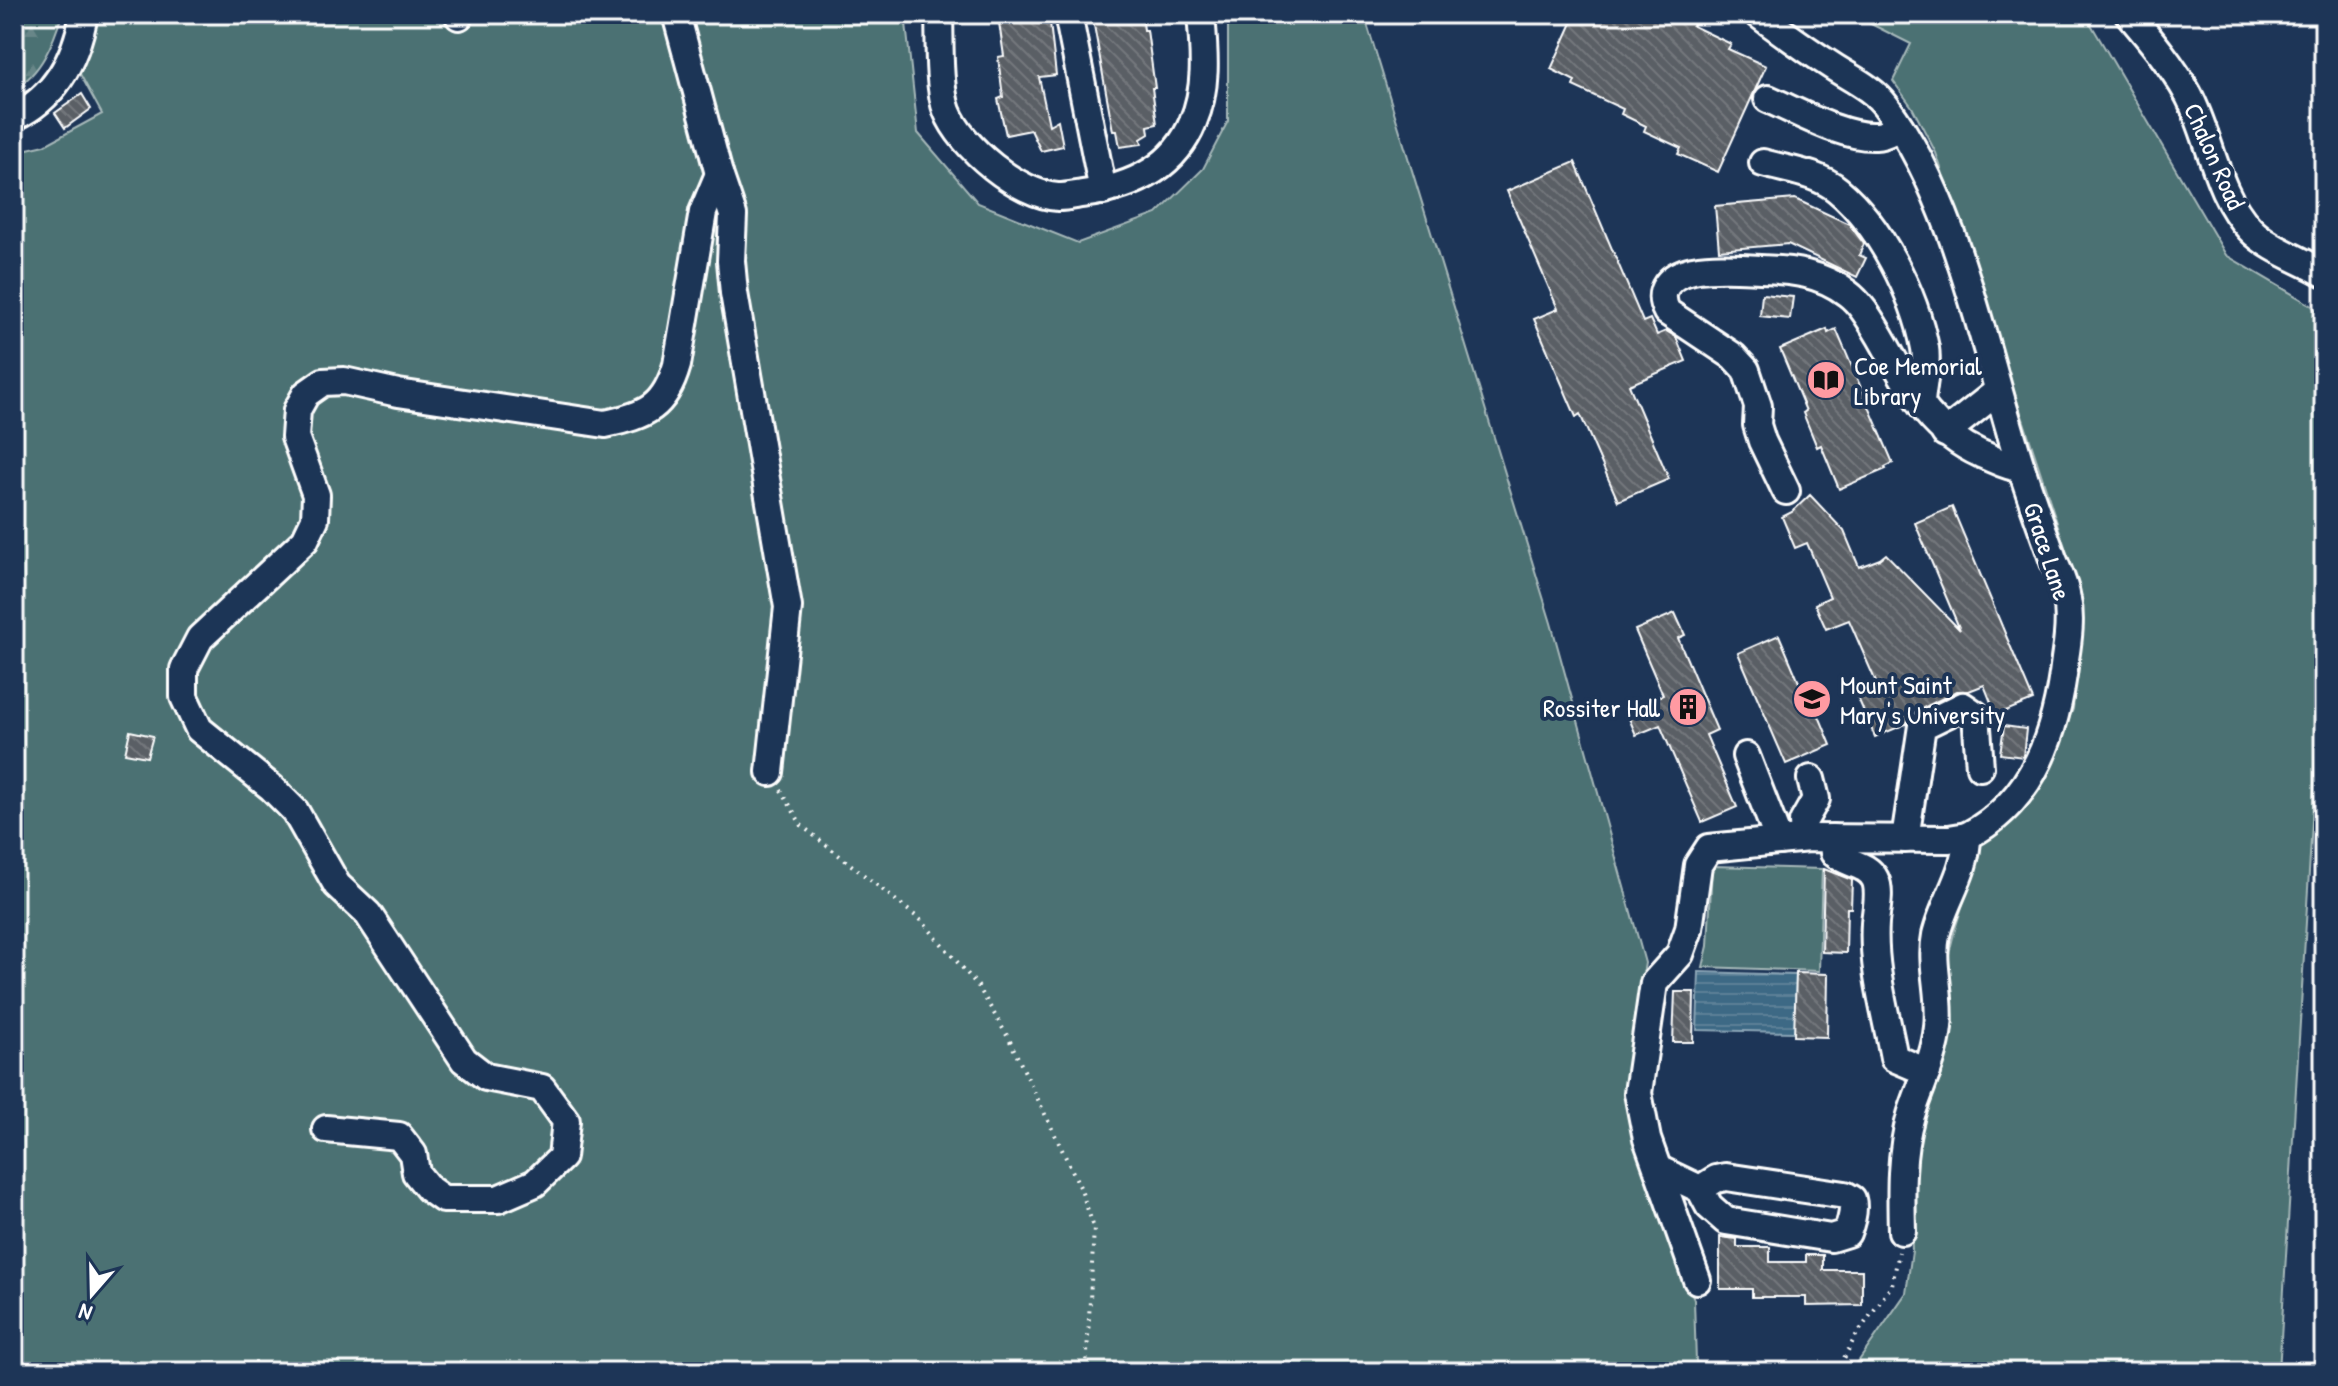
<svg xmlns="http://www.w3.org/2000/svg" width="2338" height="1386" font-family="'Patrick Hand',sans-serif">
  <defs>
    <pattern id="forest-firs" width="22" height="20" patternUnits="userSpaceOnUse" patternTransform="scale(2)"><rect width="22" height="20" fill="#4c7173"/><path d="M5 1l3.5 6h-7zM16 11l3.5 6h-7z" fill="#678688"/></pattern>
    <pattern id="water-rules" width="6" height="5" patternUnits="userSpaceOnUse" patternTransform="scale(2)"><rect width="6" height="5" fill="#3e6985"/><path d="M0 2.5h6" fill="none" stroke="#5b8097"/></pattern>
    <pattern id="building-back-hatch" width="6" height="6" patternUnits="userSpaceOnUse" patternTransform="scale(2)"><rect width="6" height="6" fill="#5a5f65"/><path d="M-1 5l2 2M0 0l6 6M5-1l2 2" fill="none" stroke="#73777c"/></pattern>
  </defs>
  <rect width="100%" height="100%" fill="#1d3557"/>
  <filter id="ink" filterUnits="userSpaceOnUse"><feTurbulence type="fractalNoise" baseFrequency=".0125" numOctaves="2"/><feDisplacementMap in="SourceGraphic" scale="16" xChannelSelector="R" yChannelSelector="G"/><feConvolveMatrix kernelMatrix="1 2 1 2 8 2 1 2 1" color-interpolation-filters="sRGB"/></filter>
  <g filter="url(#ink)">
    <g fill="#4c7173" stroke="#a6b8b9" stroke-width="2">
      <polygon points="100,14 905,14 918,133 978,203 1078,243 1157,214 1203,169 1228,121 1228,14 1364,14 1551,623 1645,963 1625,1084 1694,1300 1696,1362 1739,1372 14,1372 14,152 45,145 102,114 80,74"/>
      <polygon points="1851,14 2085,14 2226,255 2311,305 2324,319 2324,622 2279,1372 1851,1372 1906,1293 1912,1251 1909,1164 1912,1146 1949,1044 1954,1021 1947,962 1955,929 1984,837 2056,753 2073,709 2077,662 2080,593 1936,153 1912,107 1893,81 1911,44"/>
      <polygon points="1712,866 1822,869 1819,971 1703,967 1708,946"/>
    </g>
    <path fill="url(#forest-firs)" stroke="#a6b8b9" stroke-width="2" d="M14,14H62C54,41 41,75 14,88Z"/>
    <polygon fill="url(#water-rules)" stroke="#8ba5b6" stroke-width="2" points="1699,972 1796,975 1795,1032 1697,1030"/>
    <g fill="url(#building-back-hatch)" stroke="#fff" stroke-width="2">
      <polygon points="1011,14 1049,14 1056,75 1039,77 1049,125 1058,120 1063,146 1041,151 1031,130 1006,135 998,99 1003,97 998,57 1004,56 998,16"/>
      <polygon points="1092,14 1142,15 1144,30 1147,30 1155,88 1152,88 1157,124 1148,126 1149,134 1141,139 1142,144 1120,147 1117,131 1113,131"/>
      <polygon points="1576,14 1681,14 1696,21 1693,26 1731,44 1728,49 1766,66 1718,172 1678,154 1681,148 1644,131 1646,126 1621,114 1623,109 1573,86 1575,81 1551,69"/>
      <polygon points="82,94 91,109 65,128 55,113"/>
      <polygon points="1575,162 1643,322 1650,319 1657,335 1666,331 1676,337 1686,361 1629,385 1669,479 1618,501 1580,414 1576,417 1534,319 1558,309 1507,191"/>
      <polygon points="1795,199 1849,224 1864,244 1859,255 1866,258 1857,277 1788,244 1719,250 1715,206"/>
      <polygon points="1762,294 1793,297 1790,319 1760,316"/>
      <polygon points="1827,329 1828,333 1836,329 1893,463 1885,467 1886,469 1839,489 1821,445 1817,447 1803,413 1806,411 1780,349"/>
      <polygon points="1810,495 1844,531 1859,567 1880,559 1886,554 1960,630 1915,523 1952,507 2033,700 1996,715 1984,685 1969,691 1957,691 1915,712 1906,724 1875,737 1858,698 1879,689 1849,620 1826,629 1815,604 1830,597 1807,543 1795,548 1782,517 1792,512"/>
      <polygon points="1675,613 1685,635 1678,638 1717,730 1706,735 1737,807 1702,822 1660,725 1636,735 1626,711 1663,695 1635,630"/>
      <polygon points="1779,635 1812,713 1817,711 1831,745 1786,764 1738,653"/>
      <polygon points="2004,726 2026,729 2023,757 2000,754"/>
      <polygon points="130,731 153,736 147,757 125,753"/>
      <polygon points="1824,869 1852,880 1851,908 1847,908 1846,953 1822,952"/>
      <polygon points="1796,973 1828,974 1827,1037 1794,1036"/>
      <polygon points="1675,992 1694,992 1693,1042 1673,1042"/>
      <polygon points="1720,1237 1737,1239 1737,1247 1770,1247 1770,1262 1806,1262 1806,1255 1823,1255 1823,1270 1862,1270 1862,1305 1806,1306 1806,1297 1752,1297 1752,1289 1720,1289"/>
    </g>
    <g fill="none" stroke-linecap="round" stroke-linejoin="round">
      <defs>
        <g id="minor">
          <polyline points="459,14 459,16"/>
          <polyline points="676,14 719,174 733,215 731,261 734,293 788,607 770,772"/>
          <path d="M939,14C940,40 938,87 947,111C961,147 1019,195 1058,197C1066,197 1075,195 1082,194C1130,188 1174,169 1193,122C1208,87 1204,51 1201,14"/>
          <polyline points="1068,14 1103,191"/>
          <path d="M1758,14C1782,32 1807,50 1832,66C1850,78 1873,88 1886,106C1958,203 1984,351 2021,467C2031,498 2042,528 2053,559C2058,571 2065,585 2067,599C2071,618 2068,640 2065,659C2057,730 2035,801 1967,836C1967,872 1944,901 1936,935C1930,965 1942,996 1938,1027C1935,1058 1920,1086 1911,1115C1900,1154 1901,1192 1902,1231"/>
          <path d="M2129,14C2150,39 2172,65 2188,94C2211,137 2215,192 2250,229C2269,249 2300,259 2324,273"/>
          <path d="M1768,99C1798,112 1844,138 1876,136C1884,136 1893,130 1900,127"/>
          <path d="M14,117C56,97 76,59 84,14"/>
          <path d="M1763,163C1787,170 1818,173 1838,190C1880,225 1915,295 1925,348C1928,365 1922,386 1921,403"/>
          <polyline points="1945,433 1998,391"/>
          <path d="M1786,491L1762,441L1757,425L1758,406L1746,370L1733,356L1667,312C1655,290 1670,275 1693,270C1715,266 1738,268 1760,269C1792,270 1821,273 1847,293C1861,303 1871,321 1880,336C1909,386 1926,429 1981,454C1994,459 2007,467 2021,468"/>
          <polyline points="1746,756 1779,841"/>
          <polyline points="1804,838 1803,822 1816,799 1811,779"/>
          <path d="M1832,838L1834,853C1846,864 1867,863 1875,879C1881,891 1876,910 1875,923C1872,968 1886,1014 1894,1058L1927,1072"/>
          <polyline points="1905,839 1922,726 1963,706 1976,715 1980,767"/>
          <path d="M326,1129L399,1136L413,1154L416,1173L429,1189L443,1199H498L535,1183L562,1157L566,1121L542,1088L486,1077L464,1060L368,914L337,885L295,811L272,788L199,729L184,697V669L200,638L305,540L315,519L316,495L295,437L297,410L306,394L323,382L344,381L398,393L605,424C647,415 665,407 677,365L703,212L719,174"/>
          <path d="M1658,1169L1700,1189L1709,1206L1726,1221L1831,1238L1847,1233C1851,1223 1855,1210 1852,1199L1845,1195L1726,1177L1716,1179L1700,1189"/>
          <polyline points="1697,1280 1647,1139 1638,1093 1654,983 1680,954 1689,929 1698,865 1709,848 1809,838 1949,839 1967,836"/>
        </g>
      </defs>
      <use href="#minor" stroke="#fff" stroke-width="32"/>
      <g stroke="#fff" stroke-width="4" stroke-dasharray="2 6" stroke-linecap="butt">
        <polyline points="781,790 802,826 922,921 978,986 1009,1039 1080,1187 1094,1228 1086,1372"/>
        <polyline points="1837,1372 1855,1337 1892,1285 1899,1252"/>
      </g>
      <use href="#minor" stroke="#1d3557" stroke-width="26"/>
    </g>
  </g>
  <defs>
    <symbol id="library-disc" viewBox="-11 -11 22 22"><circle r="9.5" fill="#ff9aa2" stroke="#1d3557"/><path d="M-6-4Q-3-5.5-.7-3.5V5Q-3 3-6 4ZM6-4Q3-5.5 .7-3.5V5Q3 3 6 4Z" fill="#111"/></symbol>
    <symbol id="university-disc" viewBox="-11 -11 22 22"><circle r="9.5" fill="#ff9aa2" stroke="#1d3557"/><path d="M0-5L7-2L0 1L-7-2ZM-4 1L0 2.5L4 1V4Q0 6-4 4Z" fill="#111"/></symbol>
    <symbol id="building-disc" viewBox="-11 -11 22 22"><circle r="9.5" fill="#ff9aa2" stroke="#1d3557"/><path d="M-4-6H4V6H1V3H-1V6H-4ZM-2.5-4.3h1.7v1.8h-1.7ZM.8-4.3h1.7v1.8H.8ZM-2.5-1h1.7V.8h-1.7ZM.8-1h1.7V.8H.8Z" fill="#111"/></symbol>
  </defs>
  <g fill-rule="evenodd">
    <use href="#library-disc" x="1804" y="358" width="44" height="44"/>
    <use href="#university-disc" x="1790" y="677" width="44" height="44"/>
    <use href="#building-disc" x="1666" y="685" width="44" height="44"/>
  </g>
  <g text-anchor="middle" dominant-baseline="central" stroke-width="8" stroke-linejoin="round" paint-order="stroke">
    <g font-size="26" fill="#fff" stroke="#1d3557">
      <text transform="translate(2215 156) rotate(66)">Chalon Road</text>
      <text transform="translate(2048 551) rotate(72)">Grace Lane</text>
    </g>
    <g font-size="26" fill="#fff" stroke="#1d3557" text-anchor="start">
      <text x="1854" y="365">Coe Memorial<tspan x="1854" dy="30">Library</tspan></text>
      <text x="1840" y="684">Mount Saint<tspan x="1840" dy="30">Mary's University</tspan></text>
      <text x="1660" y="707" text-anchor="end">Rossiter Hall</text>
    </g>
  </g>
  <rect width="2338" height="1386" fill="none" stroke="#1d3557" stroke-width="48"/>
  <rect x="24" y="24" width="2290" height="1338" fill="none" stroke="#fff" stroke-width="3" filter="url(#ink)"/>
  <g transform="translate(92 1294) rotate(200)" stroke="#1d3557" stroke-width="6" paint-order="stroke">
  <path d="M0-6L14 30L0 20L-14 30Z" fill="#ffffff"/>
  <text y="-12" font-size="22" font-weight="bold" text-anchor="middle" fill="#ffffff">N</text>
  </g>
</svg>
